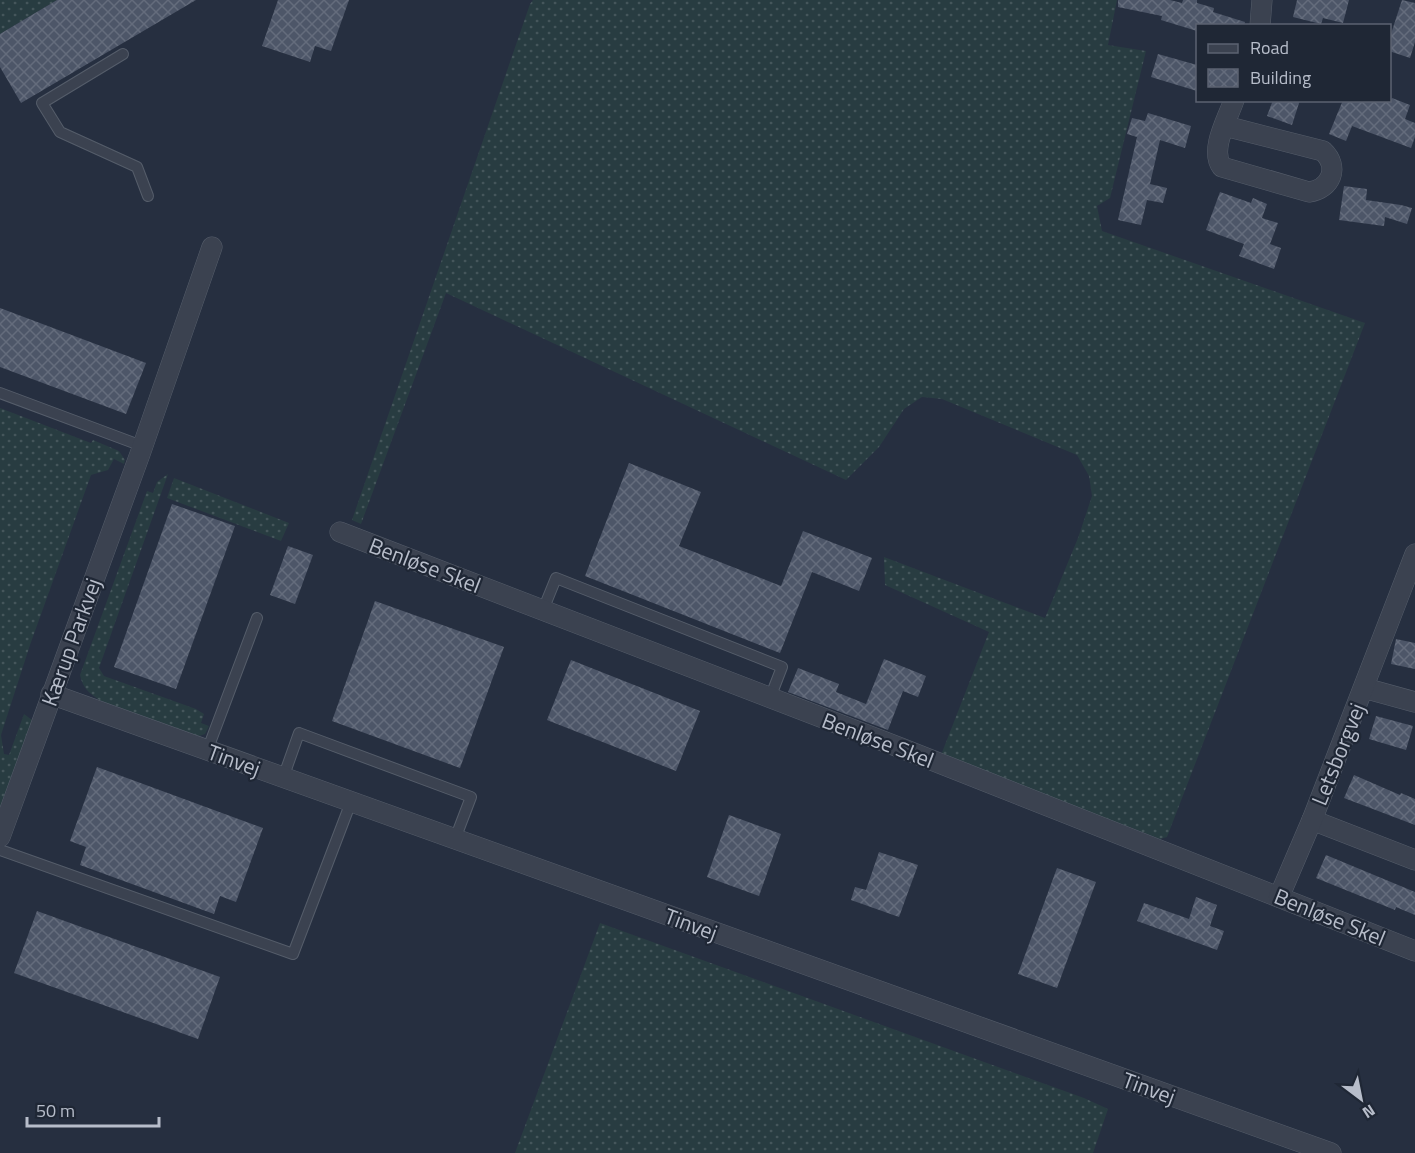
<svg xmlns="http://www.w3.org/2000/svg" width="1415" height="1153" font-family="'Titillium Web',sans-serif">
  <defs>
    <pattern id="grass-dots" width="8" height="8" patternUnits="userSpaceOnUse" patternTransform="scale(1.5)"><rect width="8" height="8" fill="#283c41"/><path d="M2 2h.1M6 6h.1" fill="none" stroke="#45565b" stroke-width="1.8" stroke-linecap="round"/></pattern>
    <pattern id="building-cross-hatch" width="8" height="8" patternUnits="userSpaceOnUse" patternTransform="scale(1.5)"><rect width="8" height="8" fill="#4d5668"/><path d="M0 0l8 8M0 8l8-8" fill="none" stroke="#646c7c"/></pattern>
  </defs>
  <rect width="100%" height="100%" fill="#262f40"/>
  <g fill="url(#grass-dots)">
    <polygon points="0,0 57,0 0,34"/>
    <polygon points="533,0 1117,0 1108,45 1146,51 1110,198 1097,206 1102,231 1365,323 1167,837 1160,839 941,755 989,632 885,585 884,557 1045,618 1078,538 1092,496 1089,476 1077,455 942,399 922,397 904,409 879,447 846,480 446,293 361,524 352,520 530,4"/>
    <polygon points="0,408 91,443 93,440 119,451 125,460 124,464 114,459 108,470 91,475 30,645 1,735 4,754 9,755 24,714 32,720 0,811"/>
    <path d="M168,474L99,668L104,676L196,709L204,714L201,723L209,726L205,734L199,736L101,701C89,693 83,689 80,675L147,491L153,493L157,482Z"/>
    <polygon points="174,478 289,523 281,541 167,498"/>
    <polygon points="600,923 1084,1098 1108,1109 1093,1153 515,1153"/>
  </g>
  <g fill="url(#building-cross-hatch)">
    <polygon points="57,0 196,0 21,103 0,67 0,34"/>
    <polygon points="278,0 349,0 331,51 315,46 310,62 262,46"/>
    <polygon points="1118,0 1170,0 1182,3 1183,0 1197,0 1197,3 1214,8 1213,12 1245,22 1244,26 1197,26 1197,31 1161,20 1162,16 1118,7"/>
    <polygon points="1297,0 1349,0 1343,23 1323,18 1321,24 1293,17"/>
    <polygon points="1402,0 1415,3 1415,42 1410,58 1389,51 1389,40"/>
    <polygon points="1158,54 1197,65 1197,91 1151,77"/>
    <polygon points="1392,98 1410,105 1405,119 1415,123 1415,137 1411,148 1352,126 1346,141 1329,134 1343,100 1391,100"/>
    <polygon points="1273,100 1300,100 1292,125 1267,116"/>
    <polygon points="1148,113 1191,126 1185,148 1160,140 1150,184 1167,188 1163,203 1147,200 1141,225 1118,220 1137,137 1127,134 1132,118 1145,121"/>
    <polygon points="1344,186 1367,189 1366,200 1401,205 1412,208 1407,224 1385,217 1384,226 1339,220"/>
    <polygon points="1220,192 1251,203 1253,198 1267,204 1262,218 1278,223 1270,244 1281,248 1274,269 1239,256 1244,244 1206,230"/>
    <polygon points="0,308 146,363 126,414 0,367"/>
    <polygon points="629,463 701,492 679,546 781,586 803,531 872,558 859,591 812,572 780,653 585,576"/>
    <polygon points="172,504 235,526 176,689 114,667"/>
    <polygon points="288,546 313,555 295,604 270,595"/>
    <polygon points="375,601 504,647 460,768 332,721"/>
    <polygon points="1396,639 1415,643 1415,669 1391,664"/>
    <polygon points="884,659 926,676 918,697 903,691 888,730 788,692 798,668 839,684 836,692 866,704"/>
    <polygon points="571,660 700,711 676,771 547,720"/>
    <polygon points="1376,716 1413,726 1406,750 1369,739"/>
    <polygon points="97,767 263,828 236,902 220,896 214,914 80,865 86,847 70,841"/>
    <polygon points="1354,775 1400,795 1401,793 1415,799 1415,825 1344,798"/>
    <polygon points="729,815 781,834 759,896 707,877"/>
    <polygon points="879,852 918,865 899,917 851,900 855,887 866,890"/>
    <polygon points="1326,855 1415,892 1415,915 1396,907 1395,910 1316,878"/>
    <polygon points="1057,868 1096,882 1057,988 1018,974"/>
    <polygon points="1196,897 1217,905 1210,926 1224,931 1217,950 1137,921 1144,903 1189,919"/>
    <polygon points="37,911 220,977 198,1039 14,973"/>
  </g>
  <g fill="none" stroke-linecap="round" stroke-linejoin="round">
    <defs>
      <g id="service">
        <polyline points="123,54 42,103 60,132 137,167 148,196"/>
        <polyline points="0,393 142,446"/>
        <polyline points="543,610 556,578 782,667 770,698"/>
        <polyline points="207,751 257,618"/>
        <polyline points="283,778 299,733 471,797 455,839"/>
        <polyline points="0,850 293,954 351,802"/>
      </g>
      <g id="minor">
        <polyline points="1260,26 1262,0"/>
        <path d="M1225,126L1323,151C1340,167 1331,189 1309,192L1222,167C1209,150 1228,118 1234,100"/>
        <polyline points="340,532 901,748 1415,951"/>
        <polyline points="1364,688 1415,702"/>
        <polyline points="51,694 1331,1153"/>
        <polyline points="1312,820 1415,860"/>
        <polyline points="0,837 140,454 212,247"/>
        <polyline points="1279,897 1312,820 1415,554"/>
      </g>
    </defs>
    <use href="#service" stroke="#555d6a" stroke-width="12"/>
    <use href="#minor" stroke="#555d6a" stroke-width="21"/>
    <use href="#service" stroke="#3b4250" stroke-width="10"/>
    <use href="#minor" stroke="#3b4250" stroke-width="20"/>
  </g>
  <g text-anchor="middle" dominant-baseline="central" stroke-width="4.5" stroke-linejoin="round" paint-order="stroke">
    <g font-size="22" fill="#b7bdca" stroke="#1f2735">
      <text transform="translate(425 565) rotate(21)">Benløse Skel</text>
      <text transform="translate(71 642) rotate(-70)">Kærup Parkvej</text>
      <text transform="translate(878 740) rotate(21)">Benløse Skel</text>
      <text transform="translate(1338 754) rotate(-68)">Letsborgvej</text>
      <text transform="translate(234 760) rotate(20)">Tinvej</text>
      <text transform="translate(1330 917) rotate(22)">Benløse Skel</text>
      <text transform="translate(691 924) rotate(20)">Tinvej</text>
      <text transform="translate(1149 1088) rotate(20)">Tinvej</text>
    </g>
  </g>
  <rect x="1196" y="24" width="195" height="78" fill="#1f2735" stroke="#5c6371" stroke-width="1.5"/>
  <rect x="1208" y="44" width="30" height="9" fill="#3b4250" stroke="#5c6371" stroke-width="1.5"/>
  <text x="1250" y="54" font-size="18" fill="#b7bdca">Road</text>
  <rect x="1208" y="69" width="30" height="18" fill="url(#building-cross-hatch)" stroke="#5c6371" stroke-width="1.5"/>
  <text x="1250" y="84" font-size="18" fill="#b7bdca">Building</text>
  <g transform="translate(1361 1099) rotate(148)" stroke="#1f2735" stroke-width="4.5" paint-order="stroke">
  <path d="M0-4.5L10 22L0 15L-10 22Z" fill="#b7bdca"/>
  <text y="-9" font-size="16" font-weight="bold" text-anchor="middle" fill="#b7bdca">N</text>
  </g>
  <path d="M27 1117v9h132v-9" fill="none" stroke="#b7bdca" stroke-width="3"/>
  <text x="36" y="1117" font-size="18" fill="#b7bdca" stroke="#1f2735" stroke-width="4.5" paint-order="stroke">50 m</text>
</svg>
